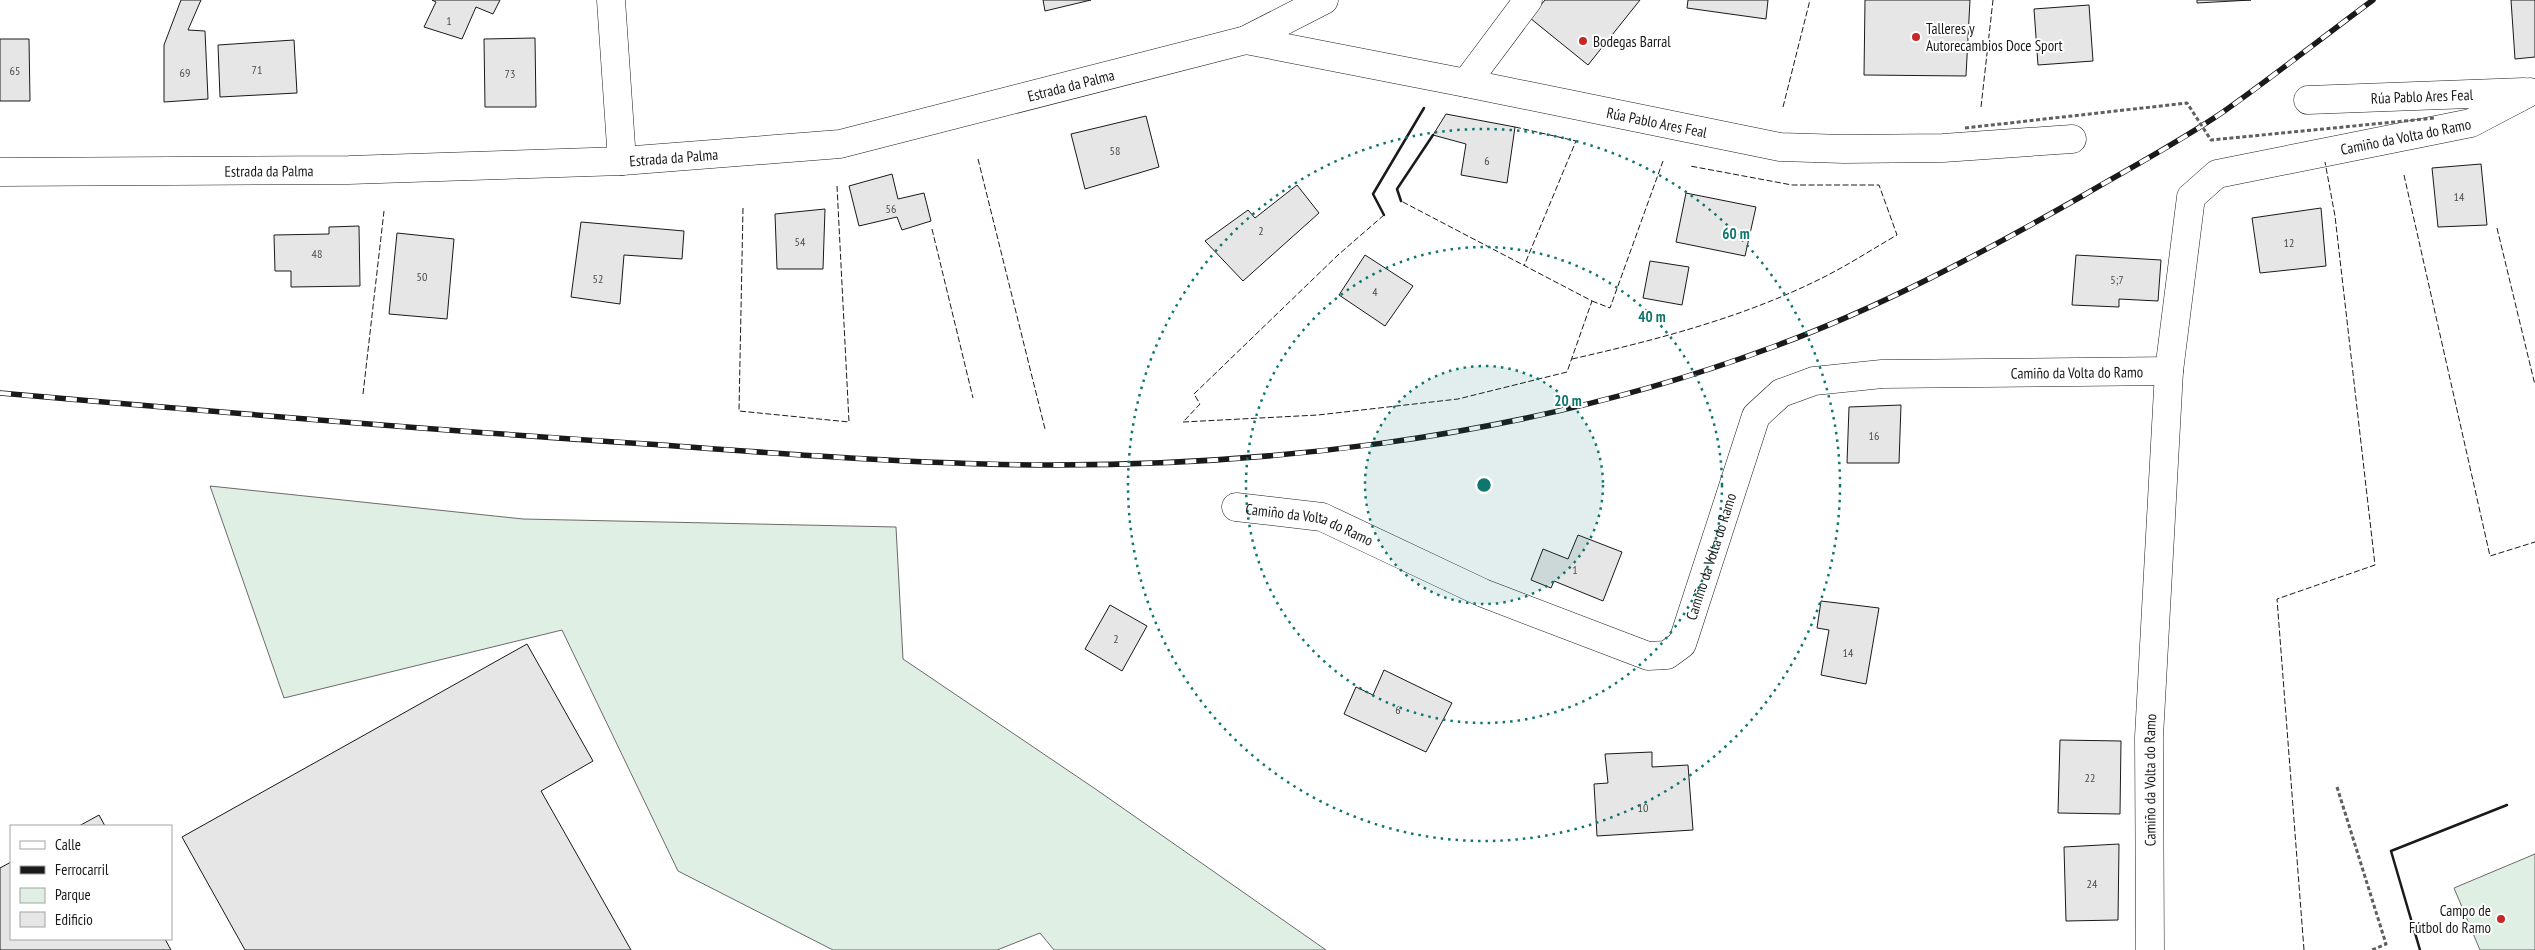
<svg xmlns="http://www.w3.org/2000/svg" width="2535" height="950" font-family="'PT Sans Narrow',sans-serif">
  <rect width="100%" height="100%" fill="#fff"/>
  <g fill="#e0efe3" stroke="#6a6a6a">
    <polygon points="210,486 523,519 896,527 903,659 1094,788 1326,950 1054,950 1040,933 997,950 833,950 678,871 562,630 284,698"/>
    <polygon points="2535,854 2535,950 2480,950 2454,888"/>
  </g>
  <g fill="#e6e6e6" stroke="#1a1a1a">
    <polygon points="181,0 201,0 188,30 205,31 208,99 164,102 164,45"/>
    <polygon points="432,0 500,0 493,14 476,7 462,39 424,27 436,2"/>
    <polygon points="1043,0 1091,0 1045,11"/>
    <polygon points="1545,0 1640,0 1588,65 1530,18"/>
    <polygon points="1688,0 1768,0 1766,19 1687,8"/>
    <polygon points="1865,0 1970,0 1966,76 1864,75"/>
    <polygon points="2197,0 2251,0 2197,3"/>
    <polygon points="2511,0 2535,0 2535,57 2515,59"/>
    <polygon points="2089,5 2093,61 2038,65 2034,9"/>
    <polygon points="535,38 536,107 485,107 484,39"/>
    <polygon points="0,39 29,39 30,101 0,101"/>
    <polygon points="294,40 297,93 220,97 218,45"/>
    <polygon points="1446,114 1515,127 1507,183 1461,175 1466,144 1433,135"/>
    <polygon points="1146,116 1159,167 1085,189 1071,134"/>
    <polygon points="2481,164 2487,225 2438,227 2432,168"/>
    <polygon points="892,174 898,199 924,193 931,221 902,230 897,217 859,226 849,186"/>
    <polygon points="1297,185 1319,213 1243,281 1205,241 1248,210 1255,218"/>
    <polygon points="1686,193 1756,207 1745,256 1676,242"/>
    <polygon points="2321,208 2326,266 2260,273 2252,218"/>
    <polygon points="825,209 823,269 777,269 775,214"/>
    <polygon points="581,222 684,231 682,259 624,255 620,304 571,297"/>
    <polygon points="359,226 360,286 291,287 291,271 275,271 274,235 329,234 329,227"/>
    <polygon points="397,233 454,239 447,319 389,314"/>
    <polygon points="1365,255 1413,286 1385,326 1339,295"/>
    <polygon points="2076,255 2161,260 2158,301 2119,299 2119,307 2072,305"/>
    <polygon points="1650,261 1689,267 1682,305 1643,298"/>
    <polygon points="1901,405 1899,463 1847,463 1849,407"/>
    <polygon points="1578,535 1622,552 1603,601 1554,581 1551,588 1531,580 1543,549 1568,559"/>
    <polygon points="1821,601 1879,608 1866,684 1821,675 1829,630 1817,628"/>
    <polygon points="1110,605 1147,626 1122,671 1085,649"/>
    <polygon points="527,644 593,761 541,791 631,950 245,950 182,837"/>
    <polygon points="1384,670 1452,703 1426,752 1344,714 1356,687 1373,695"/>
    <polygon points="2060,740 2121,741 2120,814 2058,813"/>
    <polygon points="1652,752 1652,767 1688,765 1693,830 1597,836 1594,784 1608,783 1605,754"/>
    <polygon points="99,815 105,826 79,826"/>
    <polygon points="2119,844 2118,920 2066,921 2064,847"/>
    <polygon points="11,862 11,939 165,939 171,950 0,950 0,868"/>
  </g>
  <g fill="none" stroke-linecap="round" stroke-linejoin="round">
    <defs>
      <g id="minor">
        <polyline points="611,0 622,161"/>
        <path id="s1" d="M1246,40L1466,83L1780,147L1844,149L1943,148L2072,139"/>
        <polyline points="1466,83 1528,0"/>
        <path id="s2" d="M2308,100L2524,92"/>
        <path id="s3" d="M1236,507L1322,517L1483,593L1648,656L1667,655L1682,644L1756,416L1781,393L1814,381L1882,374L2169,371"/>
        <path id="s4" d="M2150,950L2149,737L2169,371L2191,197L2217,174L2471,123L2530,92"/>
      </g>
      <g id="tertiary">
        <path id="s5" d="M0,172L349,170L622,161L840,144L1246,40L1324,0"/>
      </g>
    </defs>
    <use href="#minor" stroke="#1a1a1a" stroke-width="29"/>
    <use href="#tertiary" stroke="#1a1a1a" stroke-width="29"/>
    <polyline stroke="#5f5f5f" stroke-width="3" stroke-dasharray="4 2.5" stroke-linecap="butt" points="2337,787 2386,944 2372,950"/>
    <use href="#minor" stroke="#fff" stroke-width="28"/>
    <use href="#tertiary" stroke="#fff" stroke-width="28"/>
    <defs>
      <path id="rail" d="M0,393C216,412 431,430 647,444C759,452 872,461 984,464C1247,471 1522,440 1770,348C1880,308 1982,253 2084,195C2130,168 2179,142 2223,112C2274,76 2323,37 2373,0"/>
    </defs>
    <use href="#rail" stroke="#1a1a1a" stroke-width="5.5"/>
    <use href="#rail" stroke="#fff" stroke-width="4" stroke-dasharray="11" stroke-linecap="butt"/>
    <polyline stroke="#5f5f5f" stroke-width="3" stroke-dasharray="4 2.5" stroke-linecap="butt" points="1965,128 2187,103 2211,140 2435,118"/>
    <g stroke="#1a1a1a" stroke-width="1" stroke-dasharray="6 2.5" stroke-linecap="butt">
      <polyline points="1783,107 1810,0"/>
      <polyline points="1981,107 1993,0"/>
      <polyline points="1515,127 1576,141 1524,266"/>
      <polyline points="978,159 1045,429"/>
      <polyline points="2404,175 2490,556 2535,542"/>
      <polyline points="743,208 739,411 849,422 837,186"/>
      <polyline points="1384,215 1338,255 1194,394 1200,404 1183,422 1318,415 1458,399 1567,372 1592,301 1401,201"/>
      <polyline points="2497,228 2535,385"/>
      <polyline points="932,229 973,398"/>
      <polyline points="1592,301 1610,308 1663,161"/>
      <path d="M1572,359C1656,340 1741,318 1818,280C1845,267 1871,250 1897,235L1879,185H1792L1690,166"/>
      <polyline points="363,394 384,211"/>
      <polyline points="2304,950 2277,599 2375,565 2335,216 2325,162"/>
    </g>
    <g stroke="#1a1a1a" stroke-width="2.5">
      <polyline points="1401,201 1397,189 1433,135"/>
      <polyline points="1384,215 1373,194 1424,108"/>
      <polyline points="2420,950 2391,851 2507,805"/>
    </g>
  </g>
  <circle cx="1484" cy="485" r="119" fill="#0f766e" fill-opacity=".12"/>
  <g fill="none" stroke="#0f766e" stroke-width="2.5" stroke-dasharray="2.5 5">
    <circle cx="1484" cy="485" r="119"/>
    <circle cx="1484" cy="485" r="238"/>
    <circle cx="1484" cy="485" r="356"/>
  </g>
  <g fill="#c62828" stroke="#fff" stroke-width="2">
    <circle cx="1916" cy="37" r="5"/>
    <circle cx="1583" cy="41" r="5"/>
    <circle cx="2501" cy="919" r="5"/>
  </g>
  <g text-anchor="middle" dominant-baseline="central" stroke-width="4" stroke-linejoin="round" paint-order="stroke">
    <g font-size="12" fill="#4d4d4d">
      <text x="449" y="20">1</text>
      <text x="257" y="69">71</text>
      <text x="15" y="70">65</text>
      <text x="185" y="72">69</text>
      <text x="510" y="73">73</text>
      <text x="1115" y="150">58</text>
      <text x="1487" y="160">6</text>
      <text x="2459" y="196">14</text>
      <text x="891" y="208">56</text>
      <text x="1261" y="230">2</text>
      <text x="800" y="241">54</text>
      <text x="2289" y="242">12</text>
      <text x="317" y="253">48</text>
      <text x="422" y="276">50</text>
      <text x="598" y="278">52</text>
      <text x="2117" y="279">5;7</text>
      <text x="1375" y="291">4</text>
      <text x="1874" y="435">16</text>
      <text x="1575" y="569">1</text>
      <text x="1116" y="638">2</text>
      <text x="1848" y="652">14</text>
      <text x="1398" y="709">6</text>
      <text x="2090" y="777">22</text>
      <text x="1643" y="807">10</text>
      <text x="2092" y="883">24</text>
    </g>
    <g font-size="15" fill="#1a1a1a" stroke="#fff" text-anchor="start">
      <text x="1926" y="28">Talleres y<tspan x="1926" dy="17">Autorecambios Doce Sport</tspan></text>
      <text x="1593" y="41">Bodegas Barral</text>
      <text x="2491" y="910" text-anchor="end">Campo de<tspan x="2491" dy="17">Fútbol do Ramo</tspan></text>
    </g>
    <g font-size="15" fill="#1a1a1a" stroke="#fff">
      <text stroke="none"><textPath href="#s5" startOffset="1079">Estrada da Palma</textPath></text>
      <text stroke="none"><textPath href="#s2" startOffset="114">Rúa Pablo Ares Feal</textPath></text>
      <text stroke="none"><textPath href="#s1" startOffset="419">Rúa Pablo Ares Feal</textPath></text>
      <text stroke="none"><textPath href="#s4" startOffset="982">Camiño da Volta do Ramo</textPath></text>
      <text stroke="none"><textPath href="#s5" startOffset="674">Estrada da Palma</textPath></text>
      <text stroke="none"><textPath href="#s5" startOffset="269">Estrada da Palma</textPath></text>
      <text stroke="none"><textPath href="#s3" startOffset="1051">Camiño da Volta do Ramo</textPath></text>
      <text stroke="none"><textPath href="#s3" startOffset="76">Camiño da Volta do Ramo</textPath></text>
      <text stroke="none"><textPath href="#s3" startOffset="571">Camiño da Volta do Ramo</textPath></text>
      <text stroke="none"><textPath href="#s4" startOffset="170">Camiño da Volta do Ramo</textPath></text>
    </g>
  </g>
  <circle cx="1484" cy="485" r="8" fill="#0f766e" stroke="#fff" stroke-width="2.5"/>
  <g font-size="15" text-anchor="middle" font-weight="bold" fill="#0f766e" stroke="#fff" stroke-width="4" stroke-linejoin="round" paint-order="stroke">
    <text x="1736" y="239">60 m</text>
    <text x="1652" y="322">40 m</text>
    <text x="1568" y="406">20 m</text>
  </g>
  <rect x="10" y="825" width="162" height="115" fill="#ffffff" stroke="#a3a3a3"/>
  <rect x="20" y="841" width="25" height="8" fill="#ffffff" stroke="#a3a3a3"/>
  <text x="55" y="850" font-size="15" fill="#1a1a1a">Calle</text>
  <rect x="20" y="866" width="25" height="8" fill="#1a1a1a" stroke="#a3a3a3"/>
  <text x="55" y="875" font-size="15" fill="#1a1a1a">Ferrocarril</text>
  <rect x="20" y="888" width="25" height="15" fill="#e0efe3" stroke="#a3a3a3"/>
  <text x="55" y="900" font-size="15" fill="#1a1a1a">Parque</text>
  <rect x="20" y="912" width="25" height="15" fill="#e6e6e6" stroke="#a3a3a3"/>
  <text x="55" y="925" font-size="15" fill="#1a1a1a">Edificio</text>
</svg>
